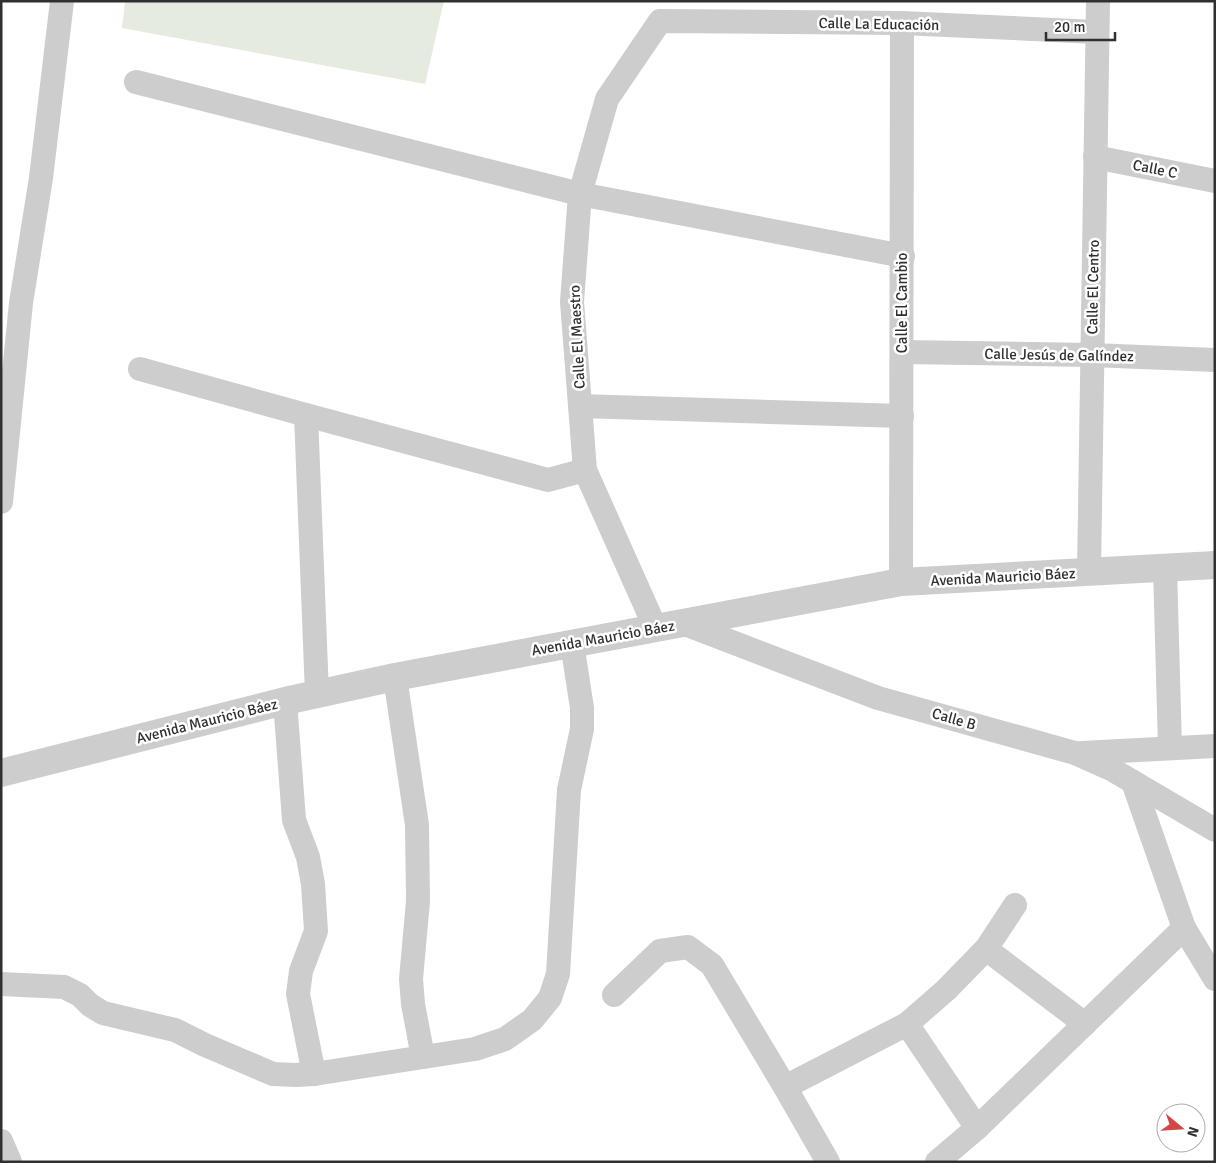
<svg xmlns="http://www.w3.org/2000/svg" width="1216" height="1163" font-family="Signika,sans-serif">
  <rect width="100%" height="100%" fill="#fff"/>
  <polygon fill="#e5ebdf" points="125,1 444,1 425,84 122,28"/>
  <g fill="none" stroke-linecap="round" stroke-linejoin="round">
    <g stroke="#cdcdcd" stroke-width="24">
      <polyline points="136,82 580,194 903,256"/>
      <polyline points="1095,157 1215,181"/>
      <polyline points="902,352 1092,355 1215,360"/>
      <polyline points="140,369 306,415"/>
      <polyline points="580,406 902,416"/>
      <polyline points="1,502 21,303 41,178 62,1"/>
      <polyline points="1165,568 1170,748"/>
      <polyline points="1089,572 1098,1"/>
      <polyline points="901,582 902,23"/>
      <polyline points="685,624 878,698 1075,753 1111,769 1215,830"/>
      <polyline points="655,627 585,470 572,302 580,194 607,99 660,21 902,23 1097,32"/>
      <polyline points="395,677 417,825 418,901 411,979 413,1004 423,1057"/>
      <polyline points="317,694 306,415 548,480 585,470"/>
      <polyline points="285,701 294,820 308,857 313,884 316,931 301,971 298,994 314,1074"/>
      <polyline points="1082,753 1215,746"/>
      <polyline points="1133,782 1184,928 1215,979"/>
      <polyline points="986,949 1085,1024"/>
      <polyline points="1,984 64,987 80,995 90,1005 103,1013 175,1030 205,1045 273,1074 296,1075 314,1074 475,1049 505,1039 532,1020 550,998 558,974 569,790 582,729 582,708 572,643"/>
      <polyline points="614,995 660,951 688,947 712,965 785,1087 828,1162"/>
      <polyline points="907,1024 977,1128"/>
      <polyline points="785,1087 907,1024 946,990 986,949 1015,905"/>
      <polyline points="1,1141 10,1162"/>
      <polyline points="937,1162 977,1128 1184,928"/>
    </g>
    <polyline stroke="#cdcdcd" stroke-width="28" points="1,773 285,701 395,677 901,582 1215,565"/>
  </g>
  <g text-anchor="middle" dominant-baseline="central" stroke-width="5" stroke-linejoin="round" paint-order="stroke">
    <g font-size="15" fill="#303030" stroke="#fff">
      <text transform="translate(879 24) rotate(1)">Calle La Educación</text>
      <text transform="translate(1155 169) rotate(11)">Calle C</text>
      <text transform="translate(1093 287) rotate(-89)">Calle El Centro</text>
      <text transform="translate(902 303) rotate(-90)">Calle El Cambio</text>
      <text transform="translate(577 337) rotate(-93)">Calle El Maestro</text>
      <text transform="translate(1059 355) rotate(1)">Calle Jesús de Galíndez</text>
      <text transform="translate(1003 577) rotate(-3)">Avenida Mauricio Báez</text>
      <text transform="translate(603 638) rotate(-10)">Avenida Mauricio Báez</text>
      <text transform="translate(954 719) rotate(16)">Calle B</text>
      <text transform="translate(207 721) rotate(-14)">Avenida Mauricio Báez</text>
    </g>
  </g>
  <rect width="1216" height="1163" fill="none" stroke="#303030" stroke-width="5"/>
  <g transform="translate(1181 1128) rotate(108)"><circle r="24" fill="#ffffff" stroke="#acacac"/>
  <path d="M0-4L9 19L0 12L-9 19Z" fill="#d34546"/>
  <text y="-8" font-size="14" font-weight="bold" text-anchor="middle" fill="#303030">N</text>
  </g>
  <path d="M1046 32v8h69v-8" fill="none" stroke="#303030" stroke-width="2.5"/>
  <text x="1054" y="32" font-size="15" fill="#303030" stroke="#ffffff" stroke-width="4" paint-order="stroke">20 m</text>
</svg>
